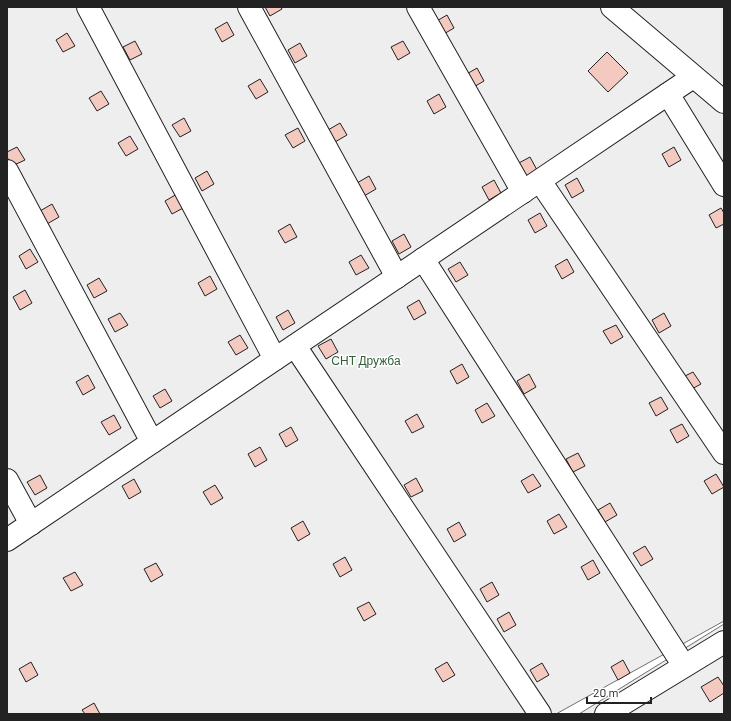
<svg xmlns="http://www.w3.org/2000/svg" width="731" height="721" font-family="Barlow,sans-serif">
  <rect width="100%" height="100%" fill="#fff"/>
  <g fill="#eee" stroke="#6f6f6f">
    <polygon points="7,7 724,7 724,621 556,714 7,714"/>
    <polygon points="724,624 724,714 579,714"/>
  </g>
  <g fill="#f3c9c0" stroke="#222">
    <polygon points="265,7 281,7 282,9 270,16"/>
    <polygon points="447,15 454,28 442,35 435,22"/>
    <polygon points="227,22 234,35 222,42 215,29"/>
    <polygon points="67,33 75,46 63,52 56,40"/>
    <polygon points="135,41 142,54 130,60 123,47"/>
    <polygon points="403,41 410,53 398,60 391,47"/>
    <polygon points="300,43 307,56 295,63 288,50"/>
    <polygon points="607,52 628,73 608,92 588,71"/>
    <polygon points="477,68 484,81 472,88 465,75"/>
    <polygon points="260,79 268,92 256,99 248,86"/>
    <polygon points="101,91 109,104 97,111 89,98"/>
    <polygon points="439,94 446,107 434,114 427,101"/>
    <polygon points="184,118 191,131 180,137 172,125"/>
    <polygon points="340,123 347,135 335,142 328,130"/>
    <polygon points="298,128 305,141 293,148 285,135"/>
    <polygon points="130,136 138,149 126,156 118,143"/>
    <polygon points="17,147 25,160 12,166 7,157 7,152"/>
    <polygon points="674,147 681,160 669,167 662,154"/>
    <polygon points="530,157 537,170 525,177 517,164"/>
    <polygon points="207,171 214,184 202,191 195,178"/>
    <polygon points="369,176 376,189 364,196 357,183"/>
    <polygon points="577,178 584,191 572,198 565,185"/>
    <polygon points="494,180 501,193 489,200 482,187"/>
    <polygon points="177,194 185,207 172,214 165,201"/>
    <polygon points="52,204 59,217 47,224 40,211"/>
    <polygon points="721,208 724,213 724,224 716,228 709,215"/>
    <polygon points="540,213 547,226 535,233 528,220"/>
    <polygon points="290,224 297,237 285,243 278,231"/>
    <polygon points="404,234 411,247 399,254 392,241"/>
    <polygon points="30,249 38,262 26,269 19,256"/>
    <polygon points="361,255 369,268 356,275 349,262"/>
    <polygon points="567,259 574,272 562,279 555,266"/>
    <polygon points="460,262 468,275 456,282 448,269"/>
    <polygon points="210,276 217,289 205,296 198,283"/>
    <polygon points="99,278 107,291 94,298 87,285"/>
    <polygon points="25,290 32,303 20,310 13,297"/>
    <polygon points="419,300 426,313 414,320 407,307"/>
    <polygon points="288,310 295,323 283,330 276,317"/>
    <polygon points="120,313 128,325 115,332 108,319"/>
    <polygon points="664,313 671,326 659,333 652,320"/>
    <polygon points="616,325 623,337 611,344 603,331"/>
    <polygon points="240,335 248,348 236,355 228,342"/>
    <polygon points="331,339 338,352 326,359 318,346"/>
    <polygon points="462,364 469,377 457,384 450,371"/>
    <polygon points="693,372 701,384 688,391 681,378"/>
    <polygon points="529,374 536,387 524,394 517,381"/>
    <polygon points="88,375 95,388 83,395 76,382"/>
    <polygon points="165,389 172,401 160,408 153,396"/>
    <polygon points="661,397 668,409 656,416 649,403"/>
    <polygon points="487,403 495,416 482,423 475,410"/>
    <polygon points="417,414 424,427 412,433 405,421"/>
    <polygon points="114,415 121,428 109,435 101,422"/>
    <polygon points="682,424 689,436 677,443 670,430"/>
    <polygon points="291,427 298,440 286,447 279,434"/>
    <polygon points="260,447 267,460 255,467 248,454"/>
    <polygon points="578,453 585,466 573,472 566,459"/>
    <polygon points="533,474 541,486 528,493 521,481"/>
    <polygon points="716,474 724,487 712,494 704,481"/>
    <polygon points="40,475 47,488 35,495 27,482"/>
    <polygon points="416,478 423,491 411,497 404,485"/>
    <polygon points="134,479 141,492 129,499 122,486"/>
    <polygon points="215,485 223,498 211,505 203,492"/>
    <polygon points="610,503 617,515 605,522 598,510"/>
    <polygon points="559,514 567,527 554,534 547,521"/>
    <polygon points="303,521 310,534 298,541 291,528"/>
    <polygon points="459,522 466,535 454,542 447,529"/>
    <polygon points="645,546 653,559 641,566 633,553"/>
    <polygon points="345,557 352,570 340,577 333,564"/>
    <polygon points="593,560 600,573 588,580 581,567"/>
    <polygon points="156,563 163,575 151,582 144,569"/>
    <polygon points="75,572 83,585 71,591 63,578"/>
    <polygon points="492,582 499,595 487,602 480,589"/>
    <polygon points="369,602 376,614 364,621 357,608"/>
    <polygon points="509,612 516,625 504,632 497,619"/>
    <polygon points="623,660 630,673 618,680 611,667"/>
    <polygon points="31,662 38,675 26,682 19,669"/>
    <polygon points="447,662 455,675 443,682 435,669"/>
    <polygon points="542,663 549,675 537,682 530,670"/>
    <polygon points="718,677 724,686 724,693 710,702 701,687"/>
    <polygon points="94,703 100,714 85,714 82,710"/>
  </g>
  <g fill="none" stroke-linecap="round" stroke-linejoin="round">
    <defs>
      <g id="minor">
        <polyline points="88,7 275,359"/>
        <polyline points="249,7 397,277"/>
        <polyline points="418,7 523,192"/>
        <polyline points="612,7 724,102"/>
        <polyline points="668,94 724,185"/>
        <polyline points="7,171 152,442"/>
        <polyline points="540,181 724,453"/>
        <polyline points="423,259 684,666"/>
        <polyline points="295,346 540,714"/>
        <polyline points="7,480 31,524"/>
        <polyline points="7,540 693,77"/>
        <polyline points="606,714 724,642"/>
      </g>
    </defs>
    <use href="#minor" stroke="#222" stroke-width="24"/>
    <use href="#minor" stroke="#fff" stroke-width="22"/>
  </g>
  <g text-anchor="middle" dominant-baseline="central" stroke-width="3" stroke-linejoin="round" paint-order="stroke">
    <g font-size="12" fill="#2f5e38" stroke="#fff">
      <text x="366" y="360">СНТ Дружба</text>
    </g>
  </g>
  <rect width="731" height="721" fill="none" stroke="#222222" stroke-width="16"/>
  <path d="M587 697v6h64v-6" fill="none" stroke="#222222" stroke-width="2"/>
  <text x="593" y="697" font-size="12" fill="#222222" stroke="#ffffff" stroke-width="3" paint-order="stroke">20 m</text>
</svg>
